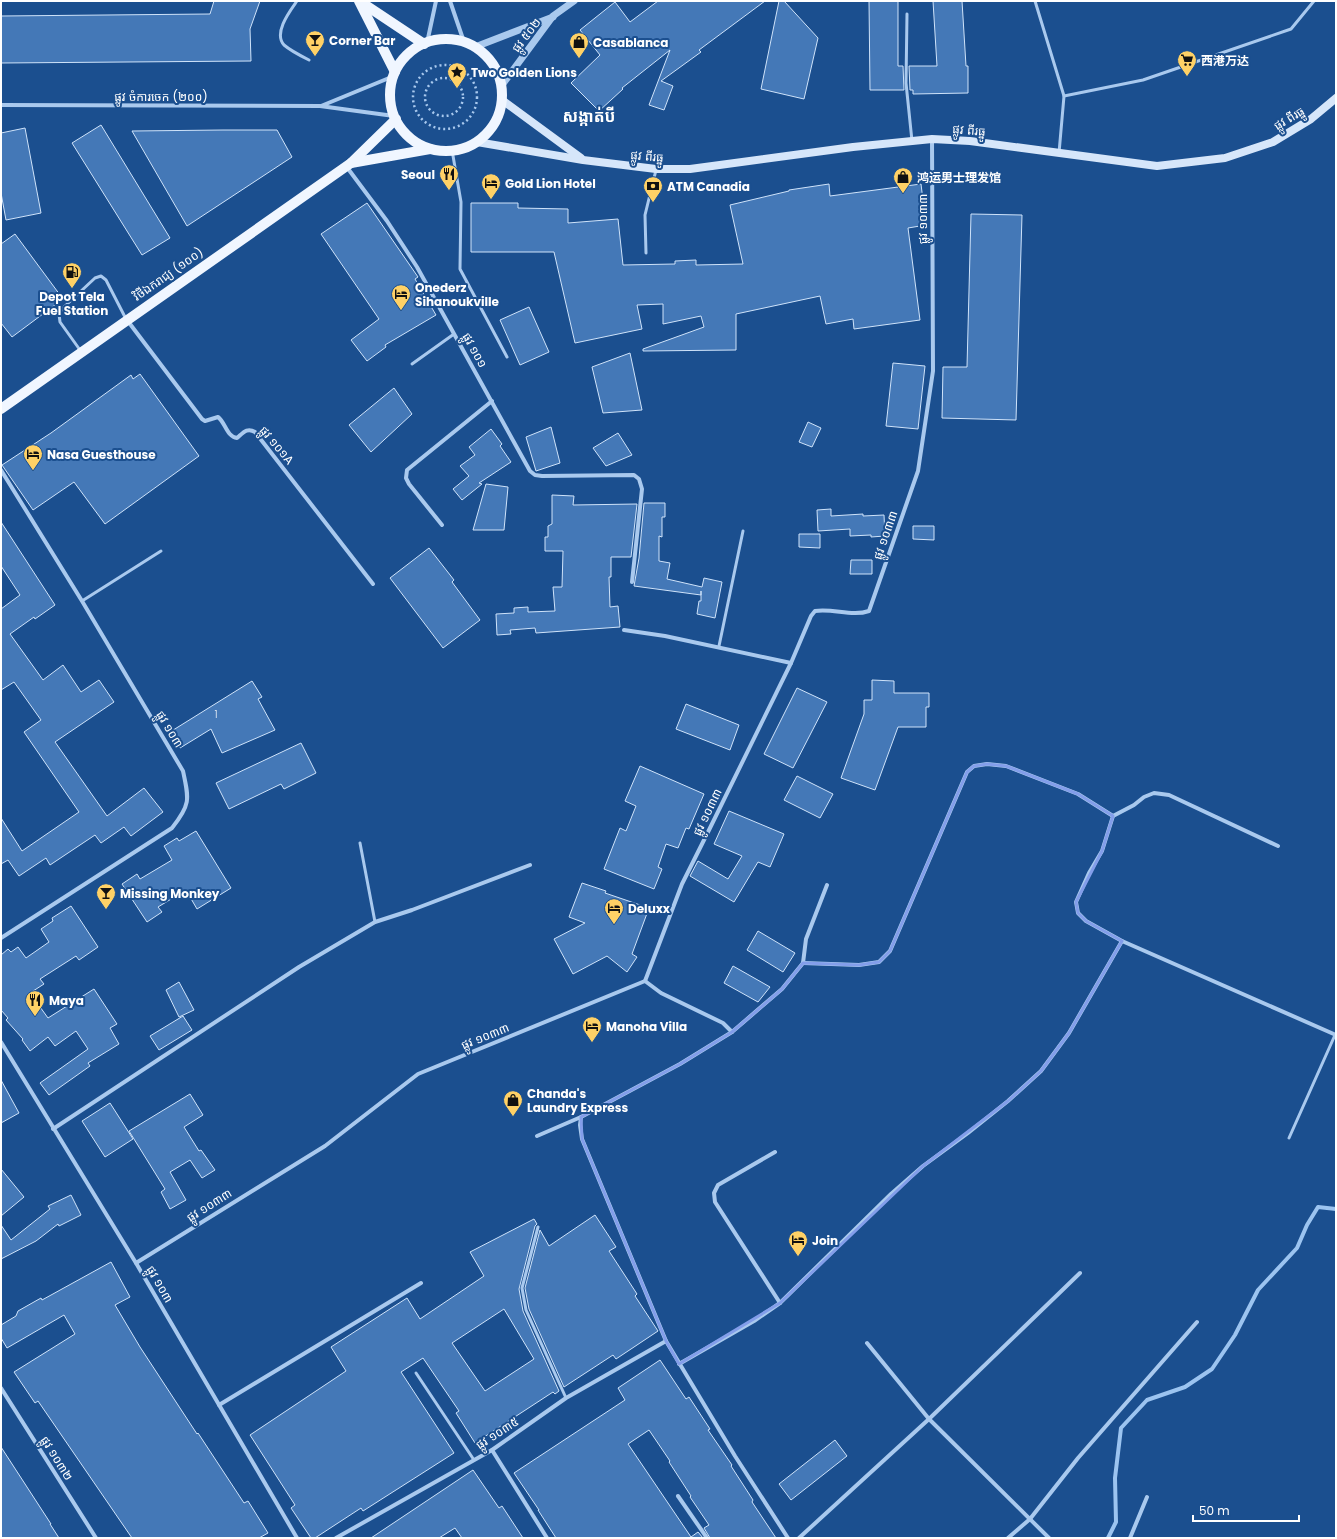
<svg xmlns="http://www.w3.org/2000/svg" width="1337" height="1539" font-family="Poppins,'Noto Sans SC','Noto Sans Khmer',sans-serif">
  <rect width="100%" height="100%" fill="#1b4f8f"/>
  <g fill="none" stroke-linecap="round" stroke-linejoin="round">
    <polyline stroke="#9cc4f0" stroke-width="4" points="1108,1538 1116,1522 1115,1478 1121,1428 1147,1400 1185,1387 1212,1369 1235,1335 1258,1290 1297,1248 1307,1225 1318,1207 1336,1209"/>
  </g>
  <g fill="#4478b7" stroke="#cfe3fa" fill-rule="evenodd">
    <polygon points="214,1 260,1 250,29 251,61 1,63 1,16 210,14"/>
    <polygon points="658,1 765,1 699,50 701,52 661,81 673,86 664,110 649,105 670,50 622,88 623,89 599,111 571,83 600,55 580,30 615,2 630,22"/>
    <polygon points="779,1 784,1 818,38 804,99 761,89"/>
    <polygon points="869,1 898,1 898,66 903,66 904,90 870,90"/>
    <polygon points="933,1 962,1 966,66 968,66 968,93 913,94 913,90 910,90 909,66 937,66"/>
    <polygon points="101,125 170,238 142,255 72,143"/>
    <polygon points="25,128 41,213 6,220 1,193 1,133"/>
    <polygon points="223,130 277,130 292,157 187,226 132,131"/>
    <polygon points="829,184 830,196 921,184 926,225 908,228 920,320 854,329 853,319 826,324 820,296 736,314 736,350 643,351 643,349 704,327 701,316 663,324 663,304 637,305 642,329 575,343 554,252 471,252 471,203 518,203 518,208 568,209 568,223 618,219 623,265 675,264 675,261 696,260 696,265 743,264 730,205 789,191 789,190"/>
    <polygon points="367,203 418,277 415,279 436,315 385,345 386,347 367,361 351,340 379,319 321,234"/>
    <polygon points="971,214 1022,215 1016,420 942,418 943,367 967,367"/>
    <polygon points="15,234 63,299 12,337 1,323 1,244"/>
    <polygon points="529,307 549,352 520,365 500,320"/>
    <polygon points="630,353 642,410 603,413 592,367"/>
    <polygon points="893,363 925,366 918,429 886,426"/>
    <polygon points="140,374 199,456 105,524 74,482 33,510 2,465 51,433 131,375 133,379"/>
    <polygon points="394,388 412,414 371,452 349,425"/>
    <polygon points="808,422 821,428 812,447 799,442"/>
    <polygon points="551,427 560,463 536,471 526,437"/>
    <polygon points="491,429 502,444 500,446 511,462 479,483 482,484 462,500 453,489 469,476 460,466 475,455 469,447"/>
    <polygon points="618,433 632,455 606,466 593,448"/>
    <polygon points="486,484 508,487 504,530 473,530"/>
    <polygon points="552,495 574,496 573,505 637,504 631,557 611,557 611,577 609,577 610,607 618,606 620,627 536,633 535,628 510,630 511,634 497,635 496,614 514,613 514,608 528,607 528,612 555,611 553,587 562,587 563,551 545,551 545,537 548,537 548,526 552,524"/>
    <polygon points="644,503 665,503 665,517 662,517 662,537 659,536 659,561 670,563 667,579 702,587 704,578 722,582 715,618 697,614 699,601 701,601 701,591 701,595 634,586 639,558"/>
    <polygon points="831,509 831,516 863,514 863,516 884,515 885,536 871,537 871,535 850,536 850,529 818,531 817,510"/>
    <polygon points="1,522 55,605 35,619 34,617 10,634 43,680 63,665 81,692 99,680 114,702 55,742 107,816 144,788 163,812 131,836 124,827 101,843 95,835 50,865 46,858 19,876 8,860 1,864 1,818 22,851 79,812 24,732 41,720 14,682 1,690 1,609 20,595 1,566"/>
    <polygon points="913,526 934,526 934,540 913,539"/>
    <polygon points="799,534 820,534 820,548 799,547"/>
    <polygon points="429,548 454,580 452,582 480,620 443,648 390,578"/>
    <polygon points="851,560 872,560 872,574 850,574"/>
    <polygon points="872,680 894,681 894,693 929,693 929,707 926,707 926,727 898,727 875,790 841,778 864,714 864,700 872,700"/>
    <polygon points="252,681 262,697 258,699 275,730 222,753 211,729 180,748 170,732"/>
    <polygon points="797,688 827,702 793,768 764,754"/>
    <polygon points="686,704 739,725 730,750 676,729"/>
    <polygon points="301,743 316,773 284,789 281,784 229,809 216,783"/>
    <polygon points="640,766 704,794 689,829 686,828 678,848 666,844 658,867 662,869 654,889 604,869 620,828 626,831 636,806 625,801"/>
    <polygon points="797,776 833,794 820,818 784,800"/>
    <polygon points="729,811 784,834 770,867 758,862 734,902 690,876 698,861 728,879 742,856 714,844"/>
    <polygon points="196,831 231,888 197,909 186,890 158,907 162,912 147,922 122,884 137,874 140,879 172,860 164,846 177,838 179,841"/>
    <polygon points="582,883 606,891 605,893 649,908 632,954 637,957 627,972 607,956 573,974 554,939 585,923 569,917"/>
    <polygon points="71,906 98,947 79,960 76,956 40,979 44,984 30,993 48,1018 94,989 117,1024 110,1028 119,1044 88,1063 90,1066 49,1095 40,1083 88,1049 76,1031 55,1046 48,1037 30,1051 22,1040 23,1039 6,1020 8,1018 1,1010 1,955 8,949 11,952 18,947 26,958 49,942 41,929 53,921 52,918"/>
    <polygon points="758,931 795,953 783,972 747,950"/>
    <polygon points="733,966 770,987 758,1002 724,983"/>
    <polygon points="179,982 194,1010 179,1017 166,990"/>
    <polygon points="183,1016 192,1030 159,1050 150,1036"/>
    <polygon points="1,1080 19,1113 1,1123"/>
    <polygon points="190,1094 203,1115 184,1127 199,1151 201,1150 215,1170 202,1178 190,1160 170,1172 186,1200 170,1209 161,1192 165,1189 129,1131"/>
    <polygon points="110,1103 133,1139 105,1157 82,1121"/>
    <polygon points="1,1169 24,1197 1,1216"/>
    <polygon points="71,1195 81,1215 59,1226 58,1224 36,1241 1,1259 1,1225 11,1240 50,1209 48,1206"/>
    <polygon points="595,1215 616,1247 609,1251 637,1294 635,1296 658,1331 616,1359 613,1355 564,1387 529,1309 525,1288 540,1230 549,1246"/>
    <path d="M534,1219L537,1224L535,1226L519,1289L523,1311L559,1391L555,1394L553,1392L475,1443L456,1413L459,1411L423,1358L401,1372L454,1453L363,1511L361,1508L315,1538H311L291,1508L295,1505L250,1435L346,1371L331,1347L407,1298L420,1319L484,1276L470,1252ZM504,1309L534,1359L485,1391L452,1343Z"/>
    <polygon points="111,1262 130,1297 115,1305 140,1347 197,1434 198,1433 244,1503 248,1501 268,1533 259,1538 132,1538 38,1401 35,1403 14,1372 75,1334 64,1315 7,1348 1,1338 1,1325 16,1316 18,1311 41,1298 42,1300"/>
    <polygon points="660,1360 686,1399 689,1397 710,1429 708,1430 732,1465 731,1466 753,1500 752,1502 776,1538 710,1538 704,1528 709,1525 690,1497 691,1496 669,1462 670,1461 649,1430 628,1444 691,1537 698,1532 703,1538 556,1538 538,1510 539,1510 514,1473 625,1400 618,1388"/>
    <polygon points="835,1440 847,1456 791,1500 779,1484"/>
    <polygon points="1,1447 51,1524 50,1524 59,1538 1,1538"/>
    <polygon points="473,1470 499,1508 502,1506 523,1538 462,1538 455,1528 439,1538 371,1538"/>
  </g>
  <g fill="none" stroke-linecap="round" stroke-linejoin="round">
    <g stroke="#a9c9ee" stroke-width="2.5" stroke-dasharray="2 3" stroke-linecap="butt">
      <circle cx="445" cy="97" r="32"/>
      <circle cx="444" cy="97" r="19"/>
    </g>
    <g stroke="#a9c9ee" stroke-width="3">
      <path d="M297,1C290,11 273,33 284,45C291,51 301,56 309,60"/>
      <polyline points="1035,1 1064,96 1059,153"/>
      <polyline points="907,14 906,83 912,141"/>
      <polyline points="1064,96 1143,80 1291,29 1314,1"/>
      <polyline points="452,150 461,202 460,269 507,357"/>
      <polyline points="646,253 645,215 656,170"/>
      <polyline points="80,350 60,322 59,314 64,307 95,278 101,276 106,280 126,319"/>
      <polyline points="412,364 454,334"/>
      <polyline points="82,601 161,551"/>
      <polyline points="719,646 743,531"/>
      <polyline points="360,843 375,922"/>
      <polyline points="1289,1138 1335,1035"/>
      <polyline points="538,1227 522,1288 526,1310 566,1398"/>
      <polyline points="416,1373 474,1460"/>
    </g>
    <g stroke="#a9c9ee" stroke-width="4">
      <polyline points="450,1 464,42"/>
      <polyline points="427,43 436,1"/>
      <polyline points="1,105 320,106 394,116"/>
      <polyline points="321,106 394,76"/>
      <polyline points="346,166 387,221 417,267 530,471 535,475 542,476 634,475 639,479 642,489 632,582"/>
      <path d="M127,320L202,419L205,421L218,417C225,422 227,437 237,438C243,433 247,427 255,432L373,584"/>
      <path d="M1,470L82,601L183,771C189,799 191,804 172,828L1,938"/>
      <polyline points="442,525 409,484 406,478 407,470 492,401"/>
      <polyline points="624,630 665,636 791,663"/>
      <polyline points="1278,846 1169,795 1154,793 1144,797 1134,805 1113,816 1102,851 1089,873 1076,902 1078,913 1086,921 1122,941 1336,1035"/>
      <polyline points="803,963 859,965 879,962 890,951 967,772 974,766 987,764 1006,766 1078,794 1113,816"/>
      <polyline points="645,981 661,993 723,1023 732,1032"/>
      <polyline points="1,1042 136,1263 297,1538"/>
      <polyline points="581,1117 580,1125 582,1139 666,1341 735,1456 788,1538"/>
      <polyline points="53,1129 299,967 375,922 412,910 530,865"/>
      <polyline points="537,1136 581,1117 680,1064 732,1032 782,989 803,963 806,939 827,885"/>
      <polyline points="775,1152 718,1185 714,1193 715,1202 780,1303"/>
      <path d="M136,1263L325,1146L418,1074L645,981L682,884L710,828L791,663L811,616L815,611C833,608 852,617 869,611L918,471L933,371L932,139"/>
      <polyline points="867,1343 929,1419 1049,1538"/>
      <polyline points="679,1364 754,1321 780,1303 891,1194 923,1166 968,1133 1008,1101 1041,1071 1069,1033 1122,941"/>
      <polyline points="1,1388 96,1538"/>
      <polyline points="219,1405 421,1283"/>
      <polyline points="492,1450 547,1538"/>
      <polyline points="678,1496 707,1538"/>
      <polyline points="336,1538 492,1450 566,1398 666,1341"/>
      <polyline points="799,1538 929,1419 1080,1273"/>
      <polyline points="1008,1538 1030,1519 1078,1458 1197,1322"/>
      <polyline points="1130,1538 1147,1497"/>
    </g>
    <g stroke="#a9c9ee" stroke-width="7">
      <polyline points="475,47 553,17"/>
      <polyline points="502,85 553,16 574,1"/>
    </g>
    <g stroke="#d6e6fa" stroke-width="8">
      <polyline points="502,100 581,158"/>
      <polyline points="477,142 583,160 656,169 690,169 853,147 932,139 970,141 1157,166 1225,158 1273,142 1311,119 1336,98"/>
    </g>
    <g stroke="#f0f6ff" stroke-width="10">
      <polyline points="359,1 395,72"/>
      <polyline points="361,2 424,44"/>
      <circle cx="446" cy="95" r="56"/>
      <polyline points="351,163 430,149"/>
      <polyline points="1,409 351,163 396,119"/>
    </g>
  </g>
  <path fill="none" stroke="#839eea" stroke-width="3" stroke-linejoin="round" d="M987,764L1006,766L1078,794L1113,816L1102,851L1076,902L1078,913L1086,921L1122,941L1069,1033L1041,1071L1008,1101L923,1166L780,1303L679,1364L666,1341L582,1139L581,1117L680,1064L732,1032L782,989L803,963L859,965L879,962L890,951L967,772L974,766Z"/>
  <defs>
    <symbol id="bar-pin" viewBox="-11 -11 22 30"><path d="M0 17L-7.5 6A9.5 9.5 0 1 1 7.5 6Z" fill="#ffd166" stroke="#1b4f8f"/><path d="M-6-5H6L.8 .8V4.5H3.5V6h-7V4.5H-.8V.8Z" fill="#111"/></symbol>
    <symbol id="shop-pin" viewBox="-11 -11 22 30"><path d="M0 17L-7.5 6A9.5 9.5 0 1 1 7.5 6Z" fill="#ffd166" stroke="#1b4f8f"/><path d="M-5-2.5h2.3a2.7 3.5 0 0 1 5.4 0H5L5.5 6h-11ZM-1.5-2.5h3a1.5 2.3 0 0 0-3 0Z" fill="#111"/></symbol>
    <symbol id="supermarket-pin" viewBox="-11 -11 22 30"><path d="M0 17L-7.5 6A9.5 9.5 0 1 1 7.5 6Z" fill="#ffd166" stroke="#1b4f8f"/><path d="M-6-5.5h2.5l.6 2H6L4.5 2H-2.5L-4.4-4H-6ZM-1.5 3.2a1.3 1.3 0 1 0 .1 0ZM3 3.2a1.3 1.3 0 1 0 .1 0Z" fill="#111"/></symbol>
    <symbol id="sight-pin" viewBox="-11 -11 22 30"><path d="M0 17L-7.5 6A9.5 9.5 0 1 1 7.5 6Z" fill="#ffd166" stroke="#1b4f8f"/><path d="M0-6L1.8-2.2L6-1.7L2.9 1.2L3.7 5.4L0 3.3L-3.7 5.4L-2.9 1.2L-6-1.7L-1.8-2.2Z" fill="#111"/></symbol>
    <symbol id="restaurant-pin" viewBox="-11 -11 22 30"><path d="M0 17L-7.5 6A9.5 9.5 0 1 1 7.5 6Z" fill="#ffd166" stroke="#1b4f8f"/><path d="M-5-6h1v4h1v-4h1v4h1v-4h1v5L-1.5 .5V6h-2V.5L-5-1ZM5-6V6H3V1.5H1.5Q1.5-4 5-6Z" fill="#111"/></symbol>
    <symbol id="hotel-pin" viewBox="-11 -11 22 30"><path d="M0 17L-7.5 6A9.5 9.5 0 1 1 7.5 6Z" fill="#ffd166" stroke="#1b4f8f"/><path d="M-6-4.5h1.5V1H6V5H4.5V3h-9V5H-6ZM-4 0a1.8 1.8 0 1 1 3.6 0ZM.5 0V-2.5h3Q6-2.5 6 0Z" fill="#111"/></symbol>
    <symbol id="bank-pin" viewBox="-11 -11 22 30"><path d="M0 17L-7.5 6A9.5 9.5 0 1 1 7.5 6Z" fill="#ffd166" stroke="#1b4f8f"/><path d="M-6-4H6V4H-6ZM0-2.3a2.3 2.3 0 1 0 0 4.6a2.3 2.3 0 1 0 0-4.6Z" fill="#111"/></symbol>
    <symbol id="fuel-pin" viewBox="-11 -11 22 30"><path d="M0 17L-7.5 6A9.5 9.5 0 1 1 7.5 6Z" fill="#ffd166" stroke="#1b4f8f"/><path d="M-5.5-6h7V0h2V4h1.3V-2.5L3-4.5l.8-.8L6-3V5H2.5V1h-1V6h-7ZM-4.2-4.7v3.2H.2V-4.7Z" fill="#111"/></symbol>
  </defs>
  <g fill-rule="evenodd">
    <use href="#bar-pin" x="304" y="29" width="22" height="30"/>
    <use href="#shop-pin" x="568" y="31" width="22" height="30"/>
    <use href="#supermarket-pin" x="1176" y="49" width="22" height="30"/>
    <use href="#sight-pin" x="446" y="61" width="22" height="30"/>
    <use href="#restaurant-pin" x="438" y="163" width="22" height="30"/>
    <use href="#shop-pin" x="892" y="166" width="22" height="30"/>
    <use href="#hotel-pin" x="480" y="172" width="22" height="30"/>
    <use href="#bank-pin" x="642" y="175" width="22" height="30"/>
    <use href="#fuel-pin" x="61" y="261" width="22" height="30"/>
    <use href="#hotel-pin" x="390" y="283" width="22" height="30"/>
    <use href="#hotel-pin" x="22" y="443" width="22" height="30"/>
    <use href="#bar-pin" x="95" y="882" width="22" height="30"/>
    <use href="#hotel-pin" x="603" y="897" width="22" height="30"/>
    <use href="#restaurant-pin" x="24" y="989" width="22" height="30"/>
    <use href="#hotel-pin" x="581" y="1015" width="22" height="30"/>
    <use href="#shop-pin" x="502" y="1089" width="22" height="30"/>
    <use href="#hotel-pin" x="787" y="1229" width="22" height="30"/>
  </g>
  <g text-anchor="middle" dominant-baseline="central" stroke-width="4" stroke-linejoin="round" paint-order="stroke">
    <g font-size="10" fill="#d0dded">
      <text x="216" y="714">1</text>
    </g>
    <g font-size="12" fill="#fff" stroke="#1b4f8f">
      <text transform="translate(526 35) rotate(-53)">ផ្លូវ ៥០២</text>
      <text x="161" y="96">ផ្លូវ ចំការចេក (២០០)</text>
      <text transform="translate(1289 118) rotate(-31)">ផ្លូវ ពីរធ្នូ</text>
      <text transform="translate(969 130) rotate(5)">ផ្លូវ ពីរធ្នូ</text>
      <text transform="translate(647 156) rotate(5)">ផ្លូវ ពីរធ្នូ</text>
      <text transform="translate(922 219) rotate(-90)">ផ្លូវ ១០៣៣</text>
      <text transform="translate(168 274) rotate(-35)">វិថីឯករាជ្យ (១០០)</text>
      <text transform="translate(475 350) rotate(61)">ផ្លូវ ១០១</text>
      <text transform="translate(277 445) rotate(50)">ផ្លូវ ១០១A</text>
      <text transform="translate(885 535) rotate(-71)">ផ្លូវ ១០៣៣</text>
      <text transform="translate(170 729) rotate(59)">ផ្លូវ ១០៣</text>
      <text transform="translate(707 812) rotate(-64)">ផ្លូវ ១០៣៣</text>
      <text transform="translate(485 1036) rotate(-22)">ផ្លូវ ១០៣៣</text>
      <text transform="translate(209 1205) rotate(-32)">ផ្លូវ ១០៣៣</text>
      <text transform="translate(160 1284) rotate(60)">ផ្លូវ ១០៣</text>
      <text transform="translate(497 1433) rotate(-33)">ផ្លូវ ១០៣៥</text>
      <text transform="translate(57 1458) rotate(58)">ផ្លូវ ១០៣២</text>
    </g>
    <g font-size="12" font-weight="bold" fill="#fff" stroke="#1b4f8f" text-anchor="start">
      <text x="329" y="40">Corner Bar</text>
      <text x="593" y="42">Casablanca</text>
      <text x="1201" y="60">西港万达</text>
      <text x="471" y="72">Two Golden Lions</text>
      <text x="435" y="174" text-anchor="end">Seoul</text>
      <text x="917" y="177">鸿运男士理发馆</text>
      <text x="505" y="183">Gold Lion Hotel</text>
      <text x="667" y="186">ATM Canadia</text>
      <text x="415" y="287">Onederz<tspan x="415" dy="14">Sihanoukville</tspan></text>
      <text x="72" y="296" text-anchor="middle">Depot Tela<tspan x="72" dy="14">Fuel Station</tspan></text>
      <text x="47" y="454">Nasa Guesthouse</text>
      <text x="120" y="893">Missing Monkey</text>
      <text x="628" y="908">Deluxx</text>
      <text x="49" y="1000">Maya</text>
      <text x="606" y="1026">Manoha Villa</text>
      <text x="527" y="1093">Chanda's<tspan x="527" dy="14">Laundry Express</tspan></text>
      <text x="812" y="1240">Join</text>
    </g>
    <g font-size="16" font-weight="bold" fill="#fff" stroke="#1b4f8f">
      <text x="589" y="116">សង្កាត់បី</text>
    </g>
  </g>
  <rect width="1337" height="1539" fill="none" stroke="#ffffff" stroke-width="4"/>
  <path d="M1193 1515v6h106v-6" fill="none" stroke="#ffffff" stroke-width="2"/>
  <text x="1199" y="1515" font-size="12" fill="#ffffff" stroke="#1b4f8f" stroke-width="3" paint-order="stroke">50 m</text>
</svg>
